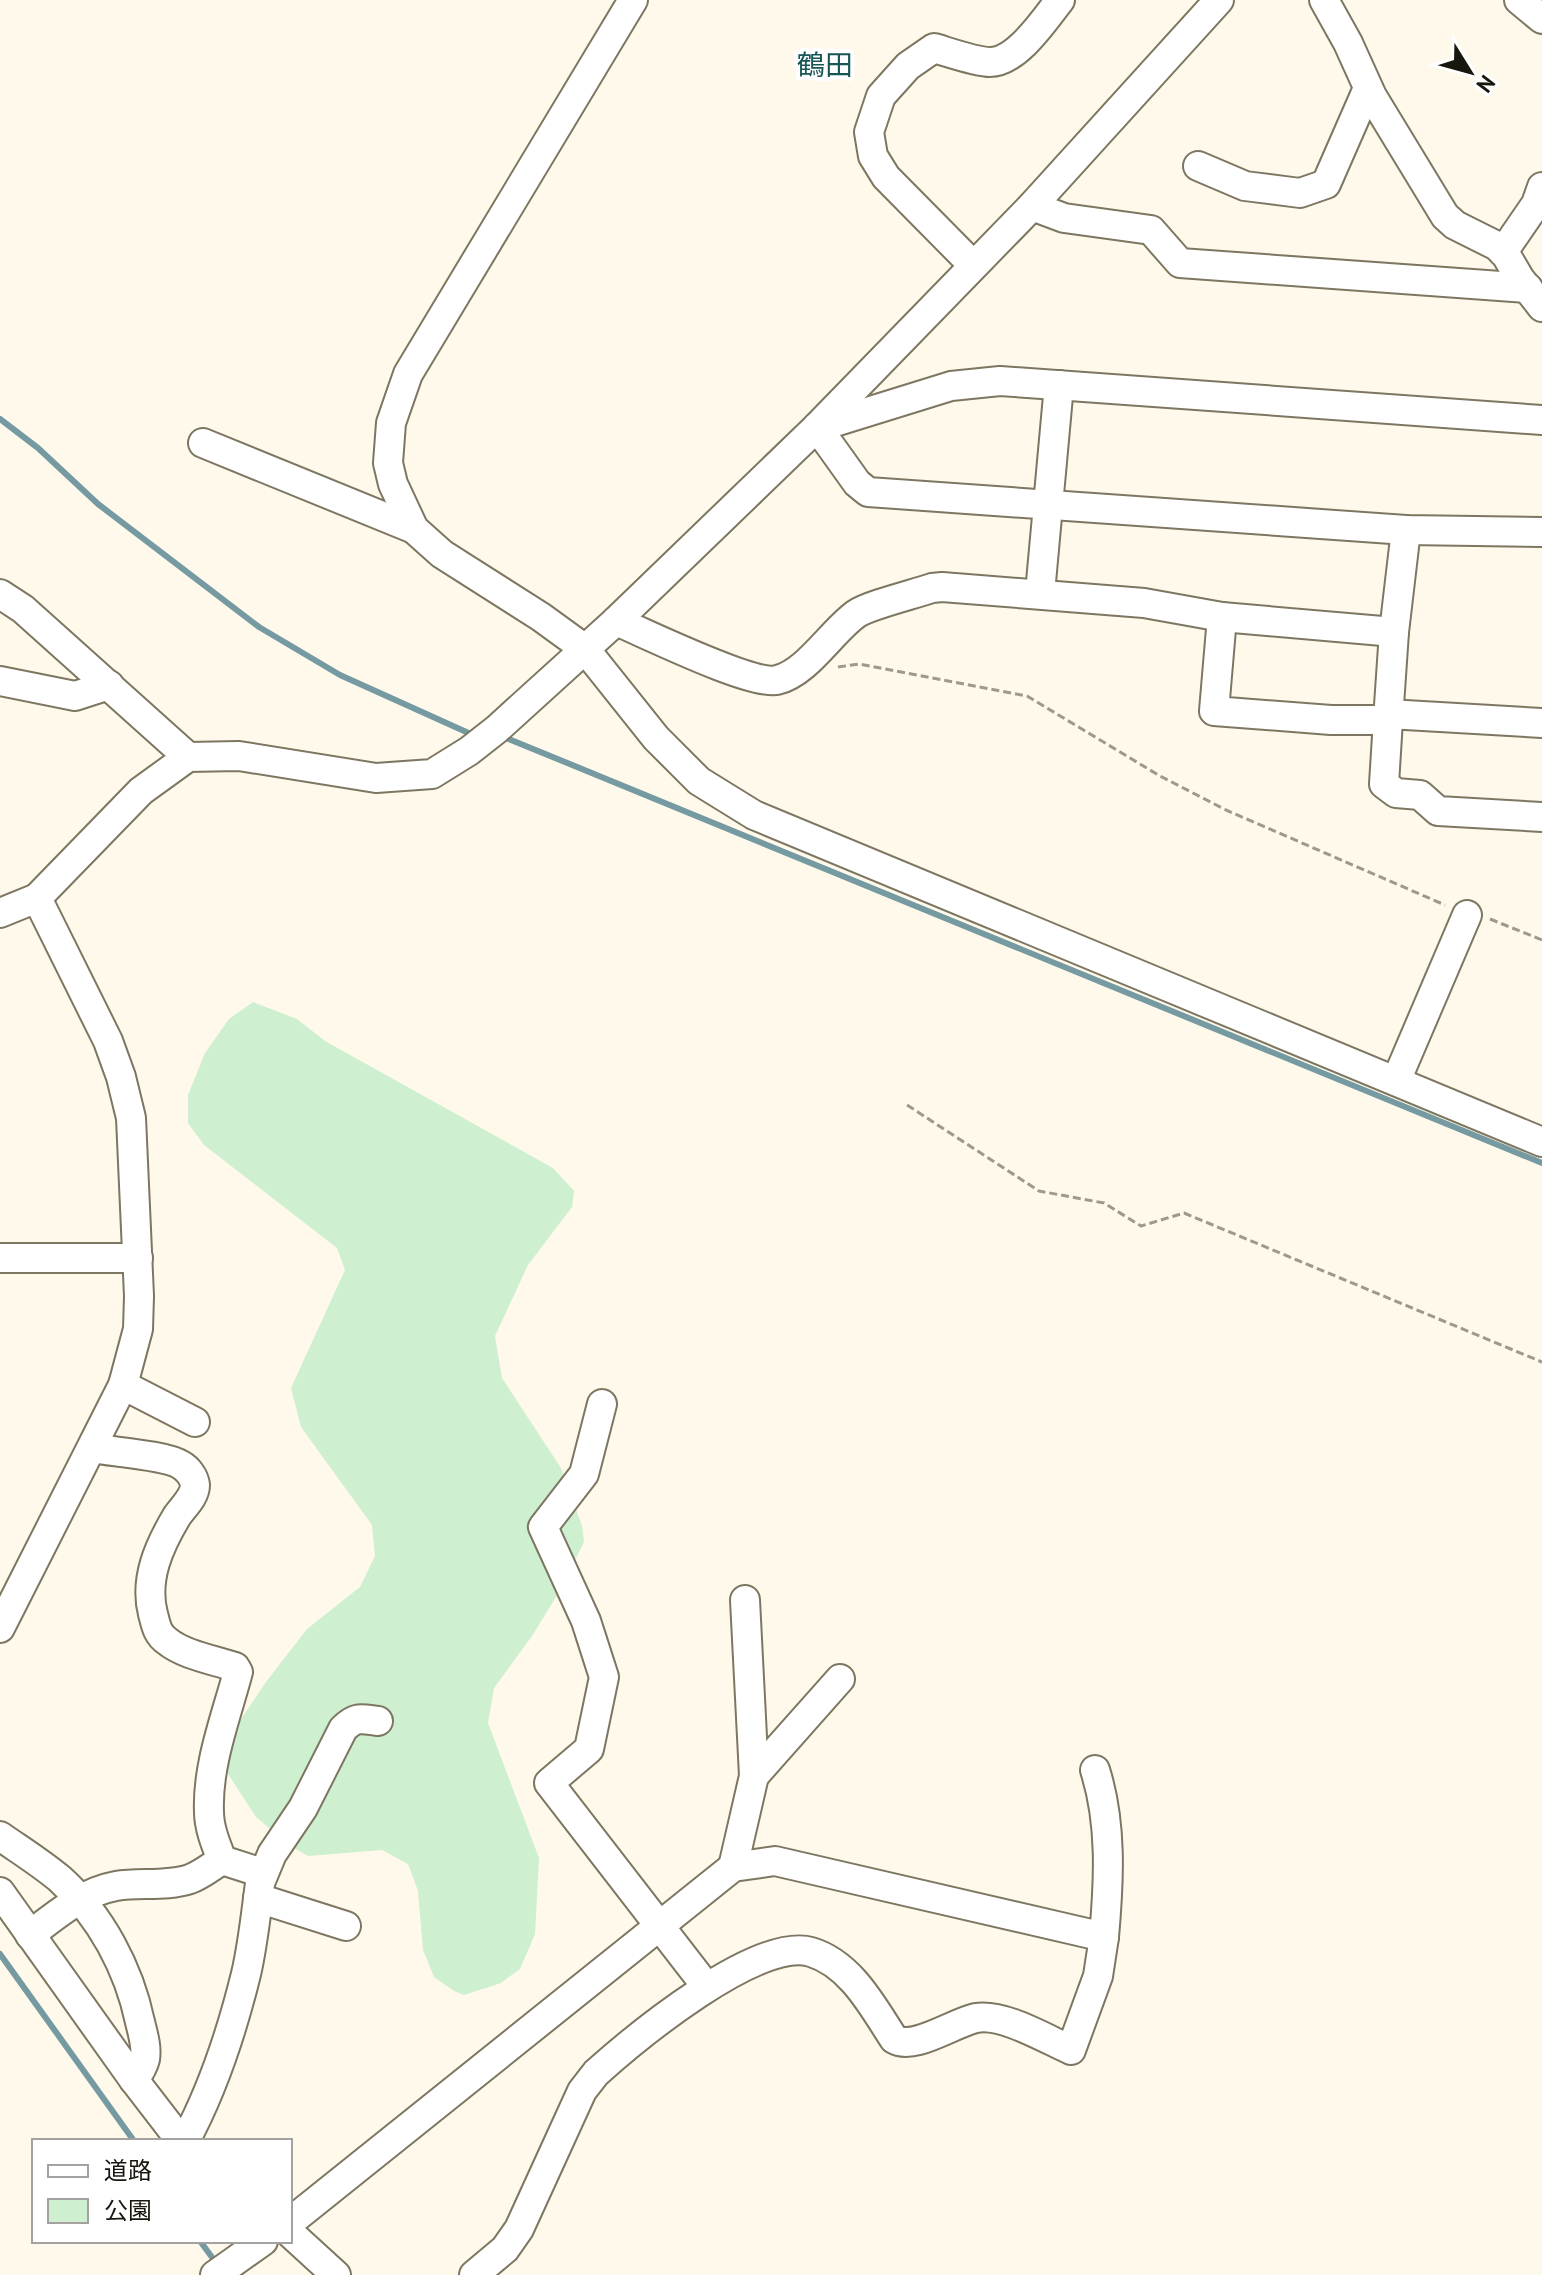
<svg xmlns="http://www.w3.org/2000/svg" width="1542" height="2275" font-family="'PT Sans','Noto Sans JP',sans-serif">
  <rect width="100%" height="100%" fill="#fff9eb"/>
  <polygon fill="#ceefd0" points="253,1002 297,1019 325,1041 553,1168 574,1191 572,1207 528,1265 495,1336 502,1378 561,1468 582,1526 584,1542 559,1592 532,1636 494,1688 488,1723 539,1858 535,1934 520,1969 501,1983 464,1995 454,1991 434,1977 423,1950 418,1891 408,1864 382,1850 308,1856 289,1845 256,1817 228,1774 227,1740 266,1682 307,1629 360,1587 375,1556 372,1525 301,1427 291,1388 345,1270 337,1248 204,1145 188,1123 188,1095 205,1053 229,1019"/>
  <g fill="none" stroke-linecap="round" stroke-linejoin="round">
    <g stroke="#759aa2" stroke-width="6">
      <polyline points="0,419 38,448 98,504 259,627 340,675 473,735"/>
      <polyline points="504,737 1542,1163"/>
      <polyline points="0,1954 134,2141"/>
      <polyline points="200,2241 217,2264"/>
    </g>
    <defs>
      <g id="minor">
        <polyline points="633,0 408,374 391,423 388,463 393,484 414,529 442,554 541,617 585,649 656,738 699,781 754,815 1542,1142"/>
        <polyline points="1324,0 1348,43 1372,96 1445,216 1455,225 1497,246 1506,255 1520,279 1542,307"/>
        <polyline points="1519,0 1542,19"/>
        <polyline points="1198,166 1245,186 1300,193 1326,184 1368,88"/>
        <polyline points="1032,206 1064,218 1151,230 1180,263 1528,288"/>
        <polyline points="1503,252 1536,204 1542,187"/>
        <path d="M973,265L886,177L873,156L869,132L881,96L908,66L934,48C948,52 976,62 990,62C1017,62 1045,19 1060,0"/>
        <polyline points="822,426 951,386 1000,381 1542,420"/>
        <polyline points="817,427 857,483 868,492 1406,530 1542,532"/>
        <polyline points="203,443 414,529"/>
        <polyline points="1040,593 1059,385"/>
        <polyline points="0,594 23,609 188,757"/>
        <polyline points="1222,617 1394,632"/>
        <path d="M616,621C645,633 752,686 777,680C807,673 831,632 856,614C869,605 915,594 932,588L942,587L1144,603L1222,617L1214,711L1331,720H1388L1394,632L1406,530"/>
        <polyline points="0,681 75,696 109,685"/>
        <polyline points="1388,714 1542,723"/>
        <polyline points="1388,720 1384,784 1396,793 1420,795 1438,811 1542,817"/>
        <polyline points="0,913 37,898 141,791 188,757 239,756 376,778 432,774 469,751 497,729 616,621 817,427 1032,206 1219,0"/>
        <polyline points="1396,1081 1467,915"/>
        <polyline points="0,1258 138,1258"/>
        <polyline points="123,1385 195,1422"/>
        <polyline points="602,1404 584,1474 543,1527 586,1621 604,1677 589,1749 549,1783 706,1986"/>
        <path d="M92,1448C112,1452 166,1455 181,1465C188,1469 194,1477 195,1485C195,1497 183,1507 177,1516C159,1546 144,1579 153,1614C156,1625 157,1634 167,1641C184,1655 214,1660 235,1667L238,1672C226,1717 207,1765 209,1812C209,1828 216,1845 222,1860L253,1870L259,1874L260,1883C256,1913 253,1944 246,1974C232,2031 213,2089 185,2141"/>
        <polyline points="0,1628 123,1385 138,1329 139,1296 131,1118 121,1077 108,1041 37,898"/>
        <polyline points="754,1776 840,1679"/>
        <path d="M0,1836C20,1850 41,1863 60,1879C101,1916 129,1969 140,2022C143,2034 147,2047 145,2059C143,2067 139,2073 134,2080"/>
        <polyline points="733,1867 754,1776 745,1600"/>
        <path d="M260,1883L272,1854L303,1808L343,1729C356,1716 361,1719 378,1721"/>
        <polyline points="0,1892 134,2080 181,2141"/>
        <polyline points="258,1898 346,1926"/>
        <path d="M30,1935C56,1915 83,1892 116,1886C140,1882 166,1887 190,1879C201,1875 212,1866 222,1860"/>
        <path d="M290,2222L733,1867L775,1861L1104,1937C1109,1881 1112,1823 1095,1770"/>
        <polyline points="290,2233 336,2275"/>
        <polyline points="215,2275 263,2241"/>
        <path d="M474,2275L505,2249L519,2229L582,2091L596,2073C635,2038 758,1936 811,1952C851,1964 873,2007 894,2039C914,2051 953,2023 976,2018C1003,2013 1046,2039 1071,2050L1098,1976L1104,1937"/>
      </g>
    </defs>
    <use href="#minor" stroke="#7d7661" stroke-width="32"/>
    <g stroke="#9d998d" stroke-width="3" stroke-dasharray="8 4" stroke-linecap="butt">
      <polyline points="838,667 859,664 1027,696 1160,776 1226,810 1445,905"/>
      <polyline points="1490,919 1542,940"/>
      <polyline points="907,1105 1039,1191 1104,1203 1141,1226 1184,1213 1542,1362"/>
    </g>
    <use href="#minor" stroke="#fff" stroke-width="28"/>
  </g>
  <g text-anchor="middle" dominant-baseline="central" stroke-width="8" stroke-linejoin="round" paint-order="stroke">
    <g font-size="28" fill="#185555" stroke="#fff">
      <text x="825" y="64">鶴田</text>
    </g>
  </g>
  <rect x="32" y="2139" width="260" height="104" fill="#ffffff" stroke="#a3a29f" stroke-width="2"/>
  <rect x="48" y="2165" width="40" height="12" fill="#ffffff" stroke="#a3a29f" stroke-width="2"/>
  <text x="104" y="2179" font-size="24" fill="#19160e">道路</text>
  <rect x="48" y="2199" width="40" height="24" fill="#ceefd0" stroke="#a3a29f" stroke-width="2"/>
  <text x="104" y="2219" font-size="24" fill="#19160e">公園</text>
  <g transform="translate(1470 72) rotate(127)" stroke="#ffffff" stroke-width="6" paint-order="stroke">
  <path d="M0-6L14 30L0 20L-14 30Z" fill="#19160e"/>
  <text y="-12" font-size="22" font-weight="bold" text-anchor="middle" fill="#19160e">N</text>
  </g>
</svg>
